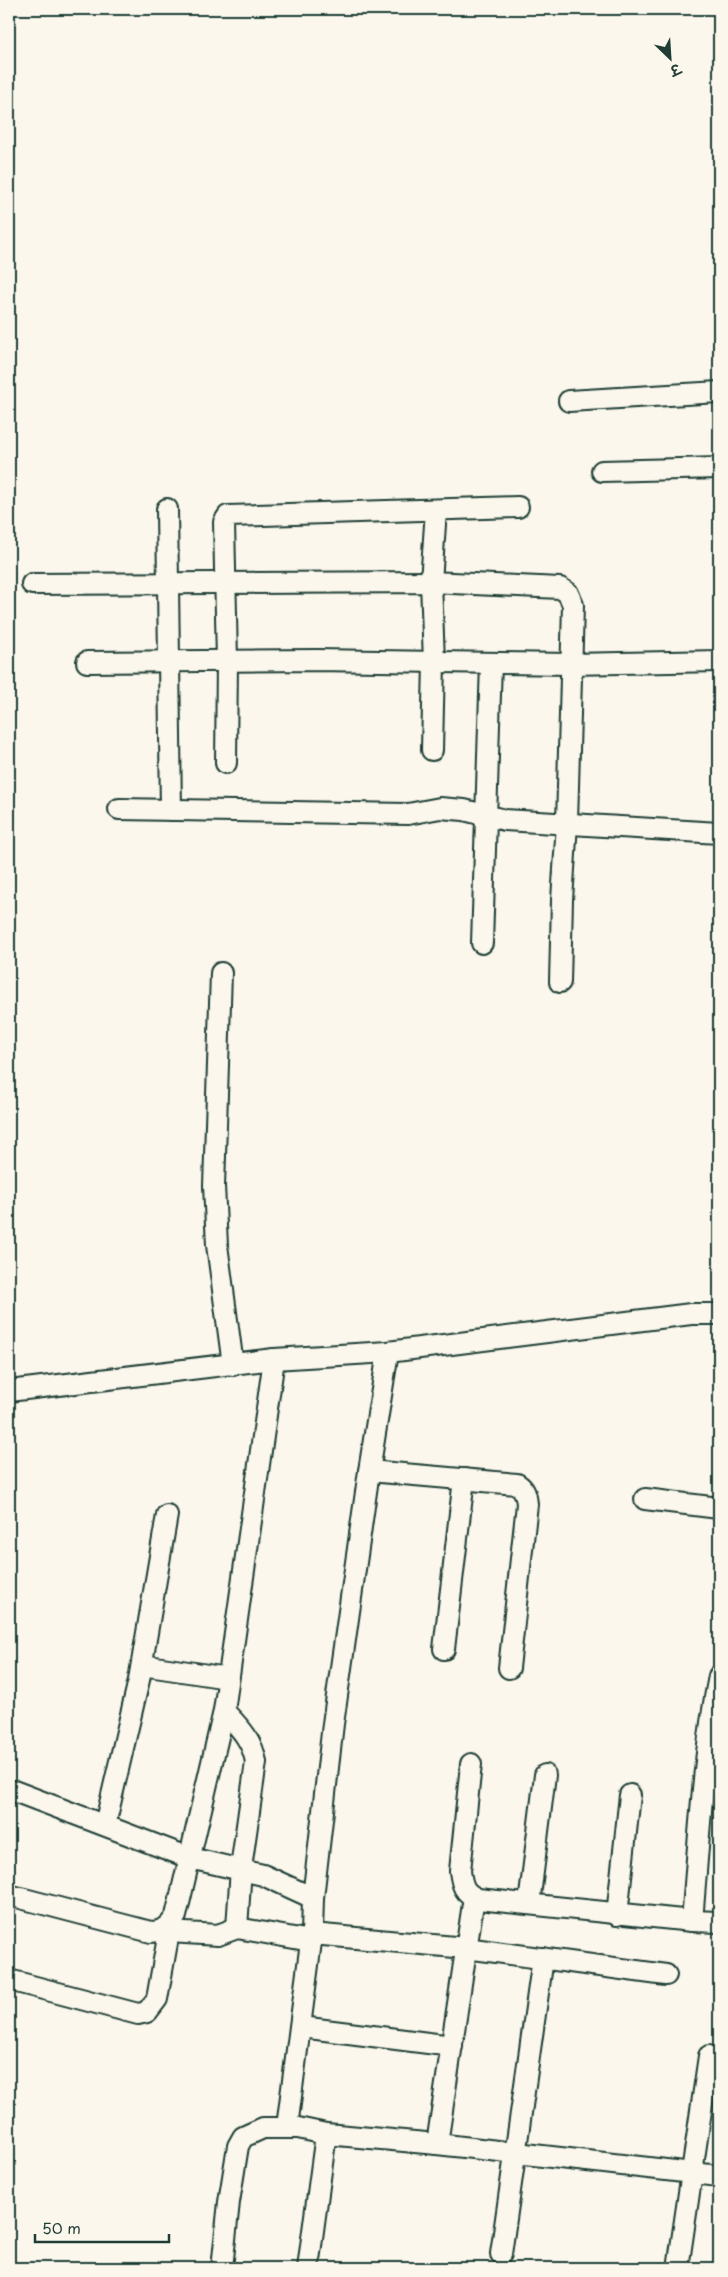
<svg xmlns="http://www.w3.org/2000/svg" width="728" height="2277" font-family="'Playpen Sans','Playpen Sans Deva',sans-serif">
  <rect width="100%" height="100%" fill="#fbf7ec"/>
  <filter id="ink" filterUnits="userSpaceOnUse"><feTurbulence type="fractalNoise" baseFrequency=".02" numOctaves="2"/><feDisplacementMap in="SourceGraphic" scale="10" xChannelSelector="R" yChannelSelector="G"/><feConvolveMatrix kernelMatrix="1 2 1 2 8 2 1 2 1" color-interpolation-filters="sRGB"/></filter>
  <g filter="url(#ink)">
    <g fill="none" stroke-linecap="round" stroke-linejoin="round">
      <defs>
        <g id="minor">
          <polyline points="569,401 719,392"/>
          <polyline points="602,471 719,468"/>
          <polyline points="167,509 171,810"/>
          <polyline points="32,584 431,582 560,588 568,593 573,605 567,823 562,900 560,982"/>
          <polyline points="87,662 317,660 571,664 719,661"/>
          <polyline points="432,750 434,662 431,582 436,510"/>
          <polyline points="226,763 227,661 224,522 228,516 518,507"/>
          <polyline points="119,809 408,814 440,808 464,810 505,820 719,833"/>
          <polyline points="482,943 491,663"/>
          <polyline points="221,973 214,1186 217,1245 233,1365"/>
          <polyline points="9,1391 274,1359 388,1352 691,1314 719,1314"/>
          <path d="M369,1471L517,1484C525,1489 526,1495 527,1504L509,1668"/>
          <polyline points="645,1499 719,1508"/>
          <polyline points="444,1649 464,1479"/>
          <polyline points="142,1665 228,1678"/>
          <path d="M224,1711C239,1727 252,1739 256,1762L241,1868L237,1928"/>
          <path d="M471,1764L460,1871C462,1886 464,1893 478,1899L692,1921L719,1922"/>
          <polyline points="14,1791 190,1858 263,1875 313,1898"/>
          <polyline points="105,1825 139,1680 167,1515"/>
          <path d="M9,1895L151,1932C164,1931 169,1927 176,1916L224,1711L274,1359"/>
          <polyline points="529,1904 545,1775"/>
          <polyline points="617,1915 630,1795"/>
          <path d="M692,1921C699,1840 703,1756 719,1676"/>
          <polyline points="169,1932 218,1935 237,1928 311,1941"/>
          <polyline points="312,1934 466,1948 666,1975"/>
          <polyline points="9,1980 138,2014 147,2012 157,1999 170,1926"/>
          <polyline points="301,2027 452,2046"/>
          <polyline points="287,2127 312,1934 313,1898 333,1724 369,1471 388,1352"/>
          <polyline points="437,2144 474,1897"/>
          <polyline points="501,2254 543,1958"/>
          <polyline points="222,2268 229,2202 238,2146 243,2137 263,2128 298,2128 326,2134 437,2144 719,2176"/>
          <polyline points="308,2268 326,2134"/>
          <polyline points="678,2268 709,2056"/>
        </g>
      </defs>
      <use href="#minor" stroke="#1f3d34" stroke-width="24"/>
      <use href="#minor" stroke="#fbf7ec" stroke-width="20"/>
    </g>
  </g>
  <rect width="728" height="2277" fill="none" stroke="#fbf7ec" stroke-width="30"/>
  <rect x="15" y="15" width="698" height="2247" fill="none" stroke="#1f3d34" stroke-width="2" filter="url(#ink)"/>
  <g transform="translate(670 58) rotate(155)" stroke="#fbf7ec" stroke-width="4" paint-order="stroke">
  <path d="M0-4L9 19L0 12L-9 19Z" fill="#1f3d34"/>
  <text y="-8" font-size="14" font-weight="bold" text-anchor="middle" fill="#1f3d34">उ</text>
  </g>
  <path d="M35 2234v8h134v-8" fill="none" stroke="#1f3d34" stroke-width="2.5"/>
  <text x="42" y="2234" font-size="15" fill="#1f3d34" stroke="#fbf7ec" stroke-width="4" paint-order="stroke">50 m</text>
</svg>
